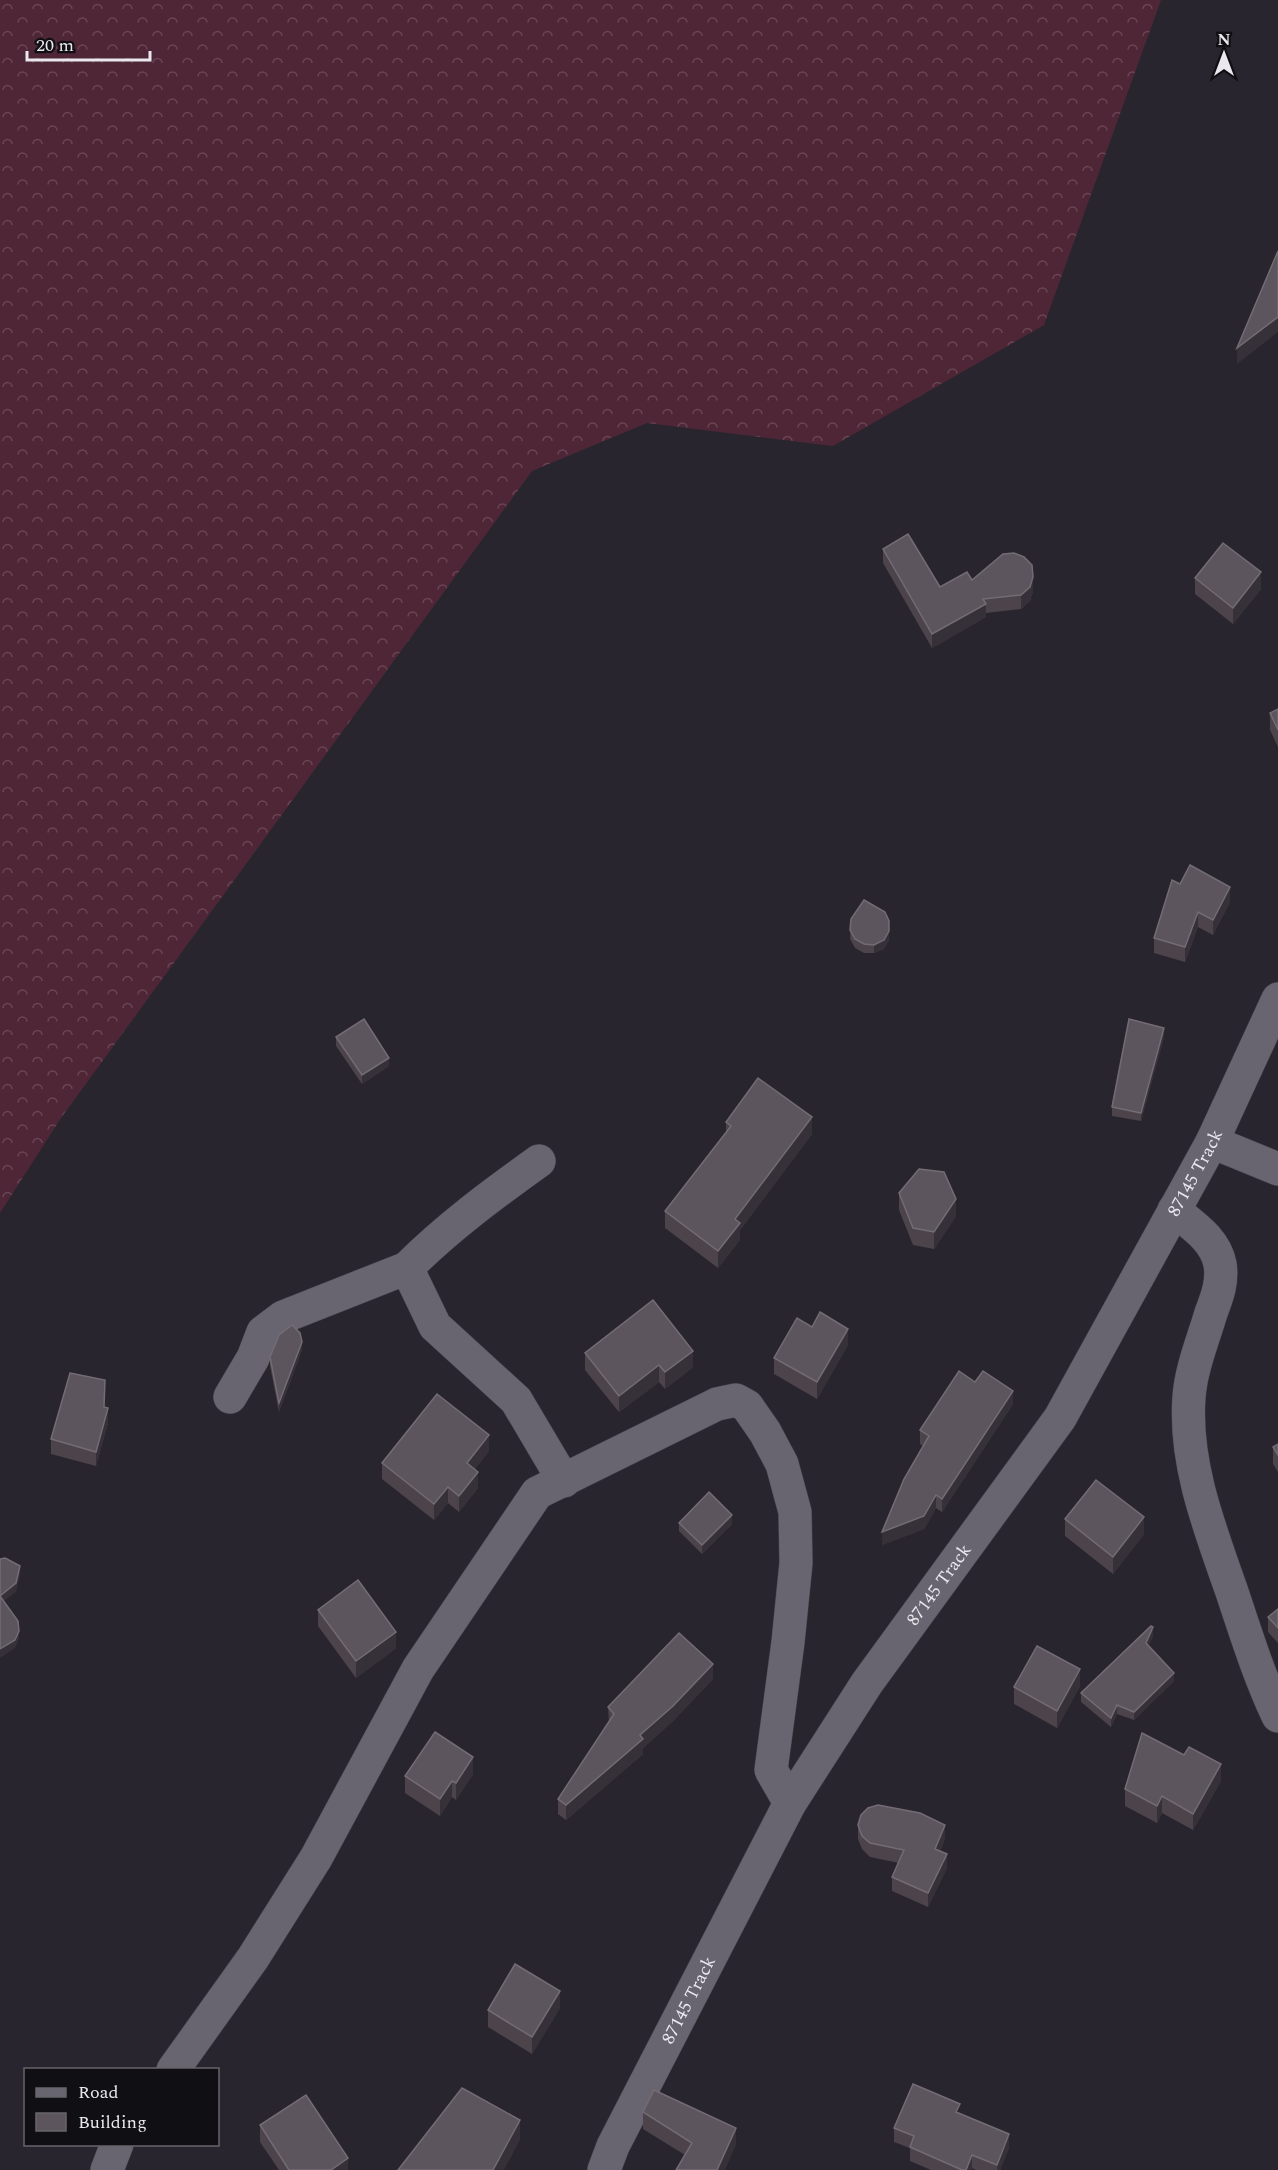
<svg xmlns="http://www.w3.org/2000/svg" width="1278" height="2170" font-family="Spectral,serif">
  <defs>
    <pattern id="forest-crowns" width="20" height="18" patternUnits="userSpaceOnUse" patternTransform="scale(1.5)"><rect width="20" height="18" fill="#4f2635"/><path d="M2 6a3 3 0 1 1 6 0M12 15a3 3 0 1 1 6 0" fill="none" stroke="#684653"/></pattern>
  </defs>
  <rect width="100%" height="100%" fill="#28252f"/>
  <polygon fill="url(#forest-crowns)" points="0,0 1161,0 1044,325 833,446 647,423 532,471 61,1118 0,1213"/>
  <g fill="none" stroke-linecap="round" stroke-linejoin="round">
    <defs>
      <g id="street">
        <polyline points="1212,1142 1278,1169"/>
        <path d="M1174,1210C1192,1225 1215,1239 1220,1264C1223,1282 1217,1297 1211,1313C1203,1340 1191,1369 1189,1397C1184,1464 1210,1529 1232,1592C1246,1634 1259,1676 1278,1716"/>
        <path d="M407,1268C448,1227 493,1194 539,1161"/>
        <polyline points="230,1397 253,1358 263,1332 283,1317 407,1268 435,1326 516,1400 564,1481"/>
        <polyline points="173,2070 253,1958 316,1858 418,1669 537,1493 717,1404 736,1400 747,1406 765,1432 782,1464 795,1512 796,1563 788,1642 771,1770 790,1803"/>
        <polyline points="107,2170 117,2144"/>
        <path id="s1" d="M604,2170L613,2146L790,1803L867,1683L1060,1418L1212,1142L1278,999"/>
      </g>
    </defs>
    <use href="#street" stroke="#45424b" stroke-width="34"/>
    <use href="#street" stroke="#686570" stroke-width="33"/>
  </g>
  <g fill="#4c434b">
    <polygon points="883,549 940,587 972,580 1033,591 1030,601 1021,609 986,613 986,617 932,648 883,563"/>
    <polygon points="1195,578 1261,589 1233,624 1195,594"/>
    <polygon points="1278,709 1278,747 1270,730 1270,713"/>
    <polygon points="1180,884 1230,902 1213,935 1198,927 1185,962 1154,953 1154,938"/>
    <polygon points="851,919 889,940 884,949 874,953 864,953 855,948 850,939"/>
    <polygon points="336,1037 389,1066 362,1084 336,1046"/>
    <polygon points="1164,1037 1141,1121 1112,1116 1112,1107"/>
    <polygon points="726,1122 812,1134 740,1230 740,1240 718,1268 665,1228 665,1211 726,1133"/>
    <polygon points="899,1193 956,1216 934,1249 913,1245 899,1210"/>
    <polygon points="812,1327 848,1345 817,1399 774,1374 774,1358"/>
    <polygon points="302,1350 279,1412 270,1366 270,1357"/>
    <polygon points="585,1353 693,1367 665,1389 659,1382 619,1412 585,1370"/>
    <polygon points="975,1382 1013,1404 942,1512 936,1508 924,1529 882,1545 923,1446 920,1444 920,1430"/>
    <polygon points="104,1407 108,1423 96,1466 51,1454 51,1439"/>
    <polygon points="1278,1444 1278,1472 1273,1464 1273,1447"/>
    <polygon points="489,1451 475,1469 478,1488 459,1512 448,1503 434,1520 382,1479 382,1463"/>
    <polygon points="1065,1519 1144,1534 1113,1574 1065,1536"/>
    <polygon points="679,1523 732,1524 702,1554 679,1531"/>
    <polygon points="1278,1609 1278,1643 1268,1632 1268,1617"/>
    <polygon points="318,1610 396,1648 356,1678 318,1626"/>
    <polygon points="1153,1636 1148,1646 1174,1681 1134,1720 1117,1714 1111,1727 1081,1702 1081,1693"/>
    <polygon points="713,1679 673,1721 643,1748 643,1754 566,1820 558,1814 558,1799 609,1723 608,1707"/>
    <polygon points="1080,1686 1057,1728 1014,1704 1014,1687"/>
    <polygon points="1184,1755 1221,1781 1193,1830 1162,1813 1157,1823 1125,1806 1125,1789"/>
    <polygon points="473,1774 456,1800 452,1797 440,1816 405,1793 405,1776"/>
    <polygon points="858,1825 945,1839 940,1851 947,1868 928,1907 892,1891 892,1877 899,1863 870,1857 862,1849 858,1839"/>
    <polygon points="560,2008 532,2054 488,2027 488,2010"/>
    <polygon points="643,2112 736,2145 685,2155 643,2129"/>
    <polygon points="960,2113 1009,2148 1000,2170 976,2170 972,2168 972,2170 931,2170 910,2161 910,2148 894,2142 894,2128"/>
    <polygon points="260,2125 348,2170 279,2170 260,2142"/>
  </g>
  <g fill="#363039">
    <polygon points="1278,317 1278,332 1237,364 1237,348"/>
    <polygon points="1261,572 1261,589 1233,624 1233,608"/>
    <polygon points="1033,577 1033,591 1030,601 1021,609 1021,595"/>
    <polygon points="986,604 986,617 932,648 932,634"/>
    <polygon points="1230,887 1230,902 1213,935 1213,920"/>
    <polygon points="1198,912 1198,927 1185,962 1185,947"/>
    <polygon points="889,921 889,940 884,949 874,953 874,945"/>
    <polygon points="1164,1028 1164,1037 1141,1121 1141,1113"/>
    <polygon points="389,1058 389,1066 362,1084 362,1075"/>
    <polygon points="812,1117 812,1134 740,1230 740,1240 718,1268 718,1251 735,1219"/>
    <polygon points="956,1199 956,1216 934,1249 934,1232"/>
    <polygon points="848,1329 848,1345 817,1399 817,1382"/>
    <polygon points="302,1342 302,1350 279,1412 279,1403"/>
    <polygon points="693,1351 693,1367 665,1389 665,1372"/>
    <polygon points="659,1365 659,1382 619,1412 619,1396"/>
    <polygon points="1013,1391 1013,1404 942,1512 942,1499"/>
    <polygon points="108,1408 108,1423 96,1466 96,1452"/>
    <polygon points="489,1435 489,1451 467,1479 467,1463"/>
    <polygon points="478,1472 478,1488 459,1512 459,1496"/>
    <polygon points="448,1487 448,1503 434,1520 434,1504"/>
    <polygon points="936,1495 936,1508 924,1529 882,1545 882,1532"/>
    <polygon points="732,1515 732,1524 702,1554 702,1545"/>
    <polygon points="1144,1517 1144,1534 1113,1574 1113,1557"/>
    <polygon points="20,1566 20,1575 16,1592 0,1604 0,1596"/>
    <polygon points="1153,1627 1153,1636 1146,1652 1146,1643"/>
    <polygon points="19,1631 19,1639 15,1648 0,1658 0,1649"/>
    <polygon points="396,1632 396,1648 356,1678 356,1661"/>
    <polygon points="713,1664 713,1679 673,1721 643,1748 643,1754 566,1820 566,1805"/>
    <polygon points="1080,1669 1080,1686 1057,1728 1057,1711"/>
    <polygon points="1174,1673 1174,1681 1134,1720 1134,1712"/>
    <polygon points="1117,1705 1117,1714 1111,1727 1111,1718"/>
    <polygon points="473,1757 473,1774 456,1800 456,1783"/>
    <polygon points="1221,1764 1221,1781 1193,1830 1193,1814"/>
    <polygon points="452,1781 452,1797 440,1816 440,1799"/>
    <polygon points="1162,1796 1162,1813 1157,1823 1157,1806"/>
    <polygon points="945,1825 945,1839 935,1862 935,1849"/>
    <polygon points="947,1854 947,1868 928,1907 928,1893"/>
    <polygon points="560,1991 560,2008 532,2054 532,2037"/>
    <polygon points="520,2120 520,2140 504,2170 493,2170"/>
    <polygon points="736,2128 736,2145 725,2170 717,2170"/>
    <polygon points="1009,2134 1009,2148 1000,2170 997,2170 997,2165"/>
    <polygon points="972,2155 972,2170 966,2170"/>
    <polygon points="348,2158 348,2170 331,2170"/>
  </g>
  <g fill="#5d555d" stroke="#736c74" stroke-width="1.5">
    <polygon points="1278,251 1278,317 1237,348"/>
    <polygon points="908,534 940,587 967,572 972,580 1003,554 1014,553 1024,557 1032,565 1033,577 1030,587 1021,595 983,599 986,604 932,634 883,549"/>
    <polygon points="1223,543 1261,572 1233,608 1195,578"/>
    <polygon points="1278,709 1278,730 1270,713"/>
    <polygon points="1190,865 1230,887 1213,920 1198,912 1185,947 1154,938 1172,880 1180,884"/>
    <polygon points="864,900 885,912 889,921 889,931 884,940 874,945 864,944 855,939 850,930 851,919"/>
    <polygon points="364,1019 389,1058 362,1075 336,1037"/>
    <polygon points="1129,1019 1164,1028 1141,1113 1112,1107"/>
    <polygon points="758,1078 812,1117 735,1219 740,1223 718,1251 665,1211 731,1126 726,1122"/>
    <polygon points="919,1169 944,1172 956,1199 934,1232 913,1228 899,1193"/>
    <polygon points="653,1300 693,1351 665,1372 659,1365 619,1396 585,1353"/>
    <polygon points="820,1312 848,1329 817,1382 774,1358 797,1318 812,1327"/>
    <polygon points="292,1325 300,1333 302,1342 279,1403 270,1357 279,1335"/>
    <polygon points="959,1371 975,1382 983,1371 1013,1391 942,1499 936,1495 924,1516 882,1532 904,1479 929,1436 920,1430"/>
    <polygon points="70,1373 105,1380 104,1407 108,1408 96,1452 51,1439"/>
    <polygon points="437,1394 489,1435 467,1463 478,1472 459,1496 448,1487 434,1504 382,1463"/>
    <polygon points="1278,1444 1278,1455 1273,1447"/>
    <polygon points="1096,1480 1144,1517 1113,1557 1065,1519"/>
    <polygon points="709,1492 732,1515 702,1545 679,1523"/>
    <polygon points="5,1558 20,1566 16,1583 0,1596 18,1621 19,1631 15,1640 0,1649 0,1559"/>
    <polygon points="358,1580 396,1632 356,1661 318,1610"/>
    <polygon points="1278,1609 1278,1628 1268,1617"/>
    <polygon points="1151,1626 1153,1627 1146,1643 1174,1673 1134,1712 1117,1705 1111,1718 1081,1693"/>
    <polygon points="679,1633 713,1664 673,1706 640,1735 643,1739 566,1805 558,1799 614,1714 608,1707"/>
    <polygon points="1037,1646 1080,1669 1057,1711 1014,1687"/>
    <polygon points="435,1732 473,1757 456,1783 452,1781 440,1799 405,1776"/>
    <polygon points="1142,1733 1184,1755 1189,1747 1221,1764 1193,1814 1162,1796 1157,1806 1125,1789"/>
    <polygon points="878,1805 920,1813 945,1825 935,1849 947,1854 928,1893 892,1877 904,1850 870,1843 862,1836 858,1825 861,1815 868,1808"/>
    <polygon points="515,1964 560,1991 532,2037 488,2010"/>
    <polygon points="913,2084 960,2104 956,2112 1009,2134 997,2165 972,2155 966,2170 962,2170 910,2147 914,2136 894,2128"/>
    <polygon points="462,2088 520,2120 493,2170 398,2170"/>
    <polygon points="654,2090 736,2128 717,2170 676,2170 692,2143 643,2112"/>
    <polygon points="306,2095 348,2158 331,2170 289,2170 260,2125"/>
  </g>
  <g text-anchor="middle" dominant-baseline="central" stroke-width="5" stroke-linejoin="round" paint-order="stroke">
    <g font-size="18" fill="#eae8ee" stroke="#100f13">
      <text stroke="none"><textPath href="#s1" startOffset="1162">87145 Track</textPath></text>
      <text stroke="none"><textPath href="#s1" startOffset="676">87145 Track</textPath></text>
      <text stroke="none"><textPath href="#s1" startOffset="190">87145 Track</textPath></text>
    </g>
  </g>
  <rect x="24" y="2068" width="195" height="78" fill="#100f13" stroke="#67666b" stroke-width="1.5"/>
  <rect x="36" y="2088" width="30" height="9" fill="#686570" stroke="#67666b" stroke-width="1.5"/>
  <text x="78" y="2098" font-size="18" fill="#eae8ee">Road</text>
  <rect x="36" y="2113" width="30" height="18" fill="#5d555d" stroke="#67666b" stroke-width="1.5"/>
  <text x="78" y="2128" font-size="18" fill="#eae8ee">Building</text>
  <g transform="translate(1224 54)" stroke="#100f13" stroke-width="4.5" paint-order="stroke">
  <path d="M0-4.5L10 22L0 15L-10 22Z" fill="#eae8ee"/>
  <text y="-9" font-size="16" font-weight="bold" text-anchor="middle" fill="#eae8ee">N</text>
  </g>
  <path d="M27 51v9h123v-9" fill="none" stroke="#eae8ee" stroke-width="3"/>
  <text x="36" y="51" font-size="18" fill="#eae8ee" stroke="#100f13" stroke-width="4.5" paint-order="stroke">20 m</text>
</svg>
